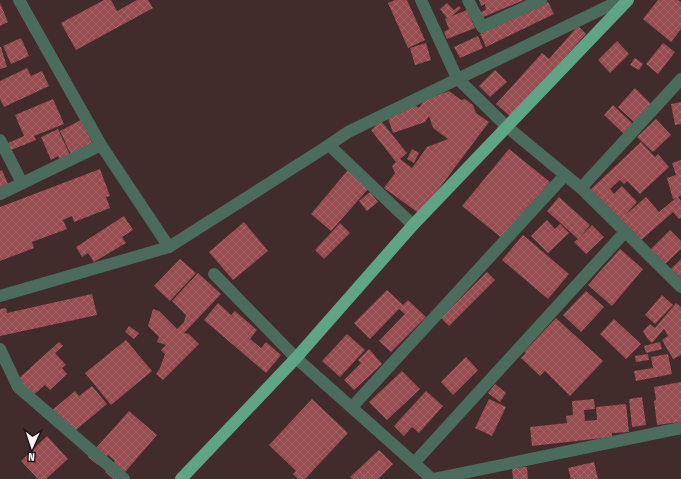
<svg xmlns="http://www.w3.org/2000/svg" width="681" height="479" font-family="'Fira Sans Condensed',sans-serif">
  <defs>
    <pattern id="building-cross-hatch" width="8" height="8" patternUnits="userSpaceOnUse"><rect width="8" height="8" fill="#964b50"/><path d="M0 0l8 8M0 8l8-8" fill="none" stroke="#a6656a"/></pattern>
  </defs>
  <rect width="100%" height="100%" fill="#412b2b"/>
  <g fill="url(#building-cross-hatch)">
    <polygon points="104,0 111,0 117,11 137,0 148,0 153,8 76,50 61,23"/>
    <polygon points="395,0 407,0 425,40 408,48 388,3"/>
    <polygon points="479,0 524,0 481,18 479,13 486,10 485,4 481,6"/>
    <polygon points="658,0 678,0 681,2 681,29 671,42 643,19"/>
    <polygon points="548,2 554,14 486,47 480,34"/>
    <polygon points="0,3 8,22 0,26"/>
    <polygon points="447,3 454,10 459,6 461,8 452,16 467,10 475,28 447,39 444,32 449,29 445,19 447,18 440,9"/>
    <polygon points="578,26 586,34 511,117 496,104 542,53 549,59"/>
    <polygon points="478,36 483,48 460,58 454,47"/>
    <polygon points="21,38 29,56 11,64 3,46"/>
    <polygon points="617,41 629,54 610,73 598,60"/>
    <polygon points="426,43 431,60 415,65 410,48"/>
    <polygon points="663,43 675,52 658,74 646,64"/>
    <polygon points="0,47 1,47 7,67 0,69"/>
    <polygon points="635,58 643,64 639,70 630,65"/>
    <polygon points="27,68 31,76 42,71 49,86 4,107 0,99 0,81"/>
    <polygon points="495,70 507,82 490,97 479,86"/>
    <polygon points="635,88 651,104 634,122 618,107"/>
    <polygon points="449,91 461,100 465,99 473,105 476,113 489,122 420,214 384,188 395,173 392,166 396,162 371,130 381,121 407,153 400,159 412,168 427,147 448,139 433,128 429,116 425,122 393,133 387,115 415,105 419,108 424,100"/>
    <polygon points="53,99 64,124 34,136 36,140 11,150 8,143 24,136 15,115"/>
    <polygon points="681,102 681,124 675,125 671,104"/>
    <polygon points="613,105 634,125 625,135 604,115"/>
    <polygon points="656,119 671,135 653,152 637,137"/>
    <polygon points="81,120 93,144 71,155 60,131"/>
    <polygon points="58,129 70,155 60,160 58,156 51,160 41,137"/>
    <polygon points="641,142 655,157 658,154 669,167 640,194 627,181 624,184 620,180 610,189 614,194 622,186 637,202 625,215 646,197 659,212 676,198 673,199 667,178 676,175 672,163 681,160 681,196 678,197 681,201 681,218 679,219 673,212 640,241 589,191"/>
    <polygon points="412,149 419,153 414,163 407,159"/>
    <polygon points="509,149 550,182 503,239 462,206"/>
    <polygon points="100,169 110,196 106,197 110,208 74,222 72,216 63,220 67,229 32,242 34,248 0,261 0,207"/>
    <polygon points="2,170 8,184 0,188 0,171"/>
    <polygon points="348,170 369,188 331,231 311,214"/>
    <polygon points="370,192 378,202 367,211 359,201"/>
    <polygon points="559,197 590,225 579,238 592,225 604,237 586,254 574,242 578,239 547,211"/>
    <polygon points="124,216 133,230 122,237 126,243 94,262 88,253 82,257 76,247"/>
    <polygon points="547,220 555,229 560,224 569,233 548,253 531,236"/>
    <polygon points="244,222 268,251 233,280 209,252"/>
    <polygon points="340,223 350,233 324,259 315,250"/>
    <polygon points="670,230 681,241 681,249 662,267 648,252"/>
    <polygon points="523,235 569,274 548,299 502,260"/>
    <polygon points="620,249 643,269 612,306 588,285"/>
    <polygon points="180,259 196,273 170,301 154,286"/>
    <polygon points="681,259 681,278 671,269"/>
    <polygon points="487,272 495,280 449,326 441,318"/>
    <polygon points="198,273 221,294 184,333 189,334 199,344 163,380 156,374 160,368 165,354 161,350 166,345 157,342 159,337 148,326 153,309 159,311 177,329 184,322 186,315 172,301"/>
    <polygon points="387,290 403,305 408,300 426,317 391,352 379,341 405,314 399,309 370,339 354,323"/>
    <polygon points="586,291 604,307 581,332 563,315"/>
    <polygon points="92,294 97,315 0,336 0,309 6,308 7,313"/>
    <polygon points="662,295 673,305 655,324 645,315"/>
    <polygon points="218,303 231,315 235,311 257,330 250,339 261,348 266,342 281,355 266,373 204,320"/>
    <polygon points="676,303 681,307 681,355 673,359 662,340 668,336 664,329 652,343 647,338 643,331 650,324 655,328"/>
    <polygon points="556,318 603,361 570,396 545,371 540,376 521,358 526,353 524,352"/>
    <polygon points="614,319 641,344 626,359 600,334"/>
    <polygon points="129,326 139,333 134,339 125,332"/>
    <polygon points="347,334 365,350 340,377 322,361"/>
    <polygon points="126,340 152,371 111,405 85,373"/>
    <polygon points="59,342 63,346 55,353 66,365 62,368 67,374 50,390 45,385 31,397 17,380"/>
    <polygon points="660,342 662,349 646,353 644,346"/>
    <polygon points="369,349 382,364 354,390 344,380 361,363 358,360"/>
    <polygon points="648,354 649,360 636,362 635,356"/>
    <polygon points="668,354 672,374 636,381 634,371 653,368 651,357"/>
    <polygon points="466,357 478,370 453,395 441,382"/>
    <polygon points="402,371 420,389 387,420 369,402"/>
    <polygon points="681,382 681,422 657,425 654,401 656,400 654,387"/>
    <polygon points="495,384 506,393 500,402 488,393"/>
    <polygon points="92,386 107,404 71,434 51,411 75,391 79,396"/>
    <polygon points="426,391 443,406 419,433 412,427 404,436 394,426"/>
    <polygon points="642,397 646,425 632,427 629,399"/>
    <polygon points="312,399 348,433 305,479 298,479 293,474 296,471 269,445"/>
    <polygon points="489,399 506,407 492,436 475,428"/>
    <polygon points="594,399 595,409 584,410 585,421 597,420 596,407 626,404 629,432 612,433 612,437 532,446 530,427 567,423 566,416 573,415 572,401"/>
    <polygon points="129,411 157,435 119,479 113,479 105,472 115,461 108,455 98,465 88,457"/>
    <polygon points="47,436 68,459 46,479 38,479 21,461"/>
    <polygon points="379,450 393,464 378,479 352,479 350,477"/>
    <polygon points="594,462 598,479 571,479 568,468"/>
    <polygon points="527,467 528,479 513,479 512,468"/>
  </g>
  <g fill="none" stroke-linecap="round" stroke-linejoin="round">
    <g stroke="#4b6c5c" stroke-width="12">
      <polyline points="19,0 101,145 169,247"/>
      <polyline points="421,0 457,78 507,127 581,188 681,287"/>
      <polyline points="468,0 482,27 541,0"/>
      <polyline points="0,140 22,183"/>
      <polyline points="329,145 413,225"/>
      <polyline points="581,188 681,79"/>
      <polyline points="0,194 101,145"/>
      <polyline points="214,274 296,358 432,479"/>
      <polyline points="0,296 169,247 329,145 348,132 621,0"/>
      <polyline points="0,349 18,387 124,479"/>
      <polyline points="352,407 565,175"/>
      <polyline points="414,463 625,232"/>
      <polyline points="434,479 681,428"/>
    </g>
    <polyline stroke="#5ea485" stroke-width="12" points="181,479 296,358 413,225 628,0"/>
  </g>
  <g transform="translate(32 447) rotate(183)" stroke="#211617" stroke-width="3" paint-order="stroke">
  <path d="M0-3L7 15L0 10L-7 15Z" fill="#fdf1f1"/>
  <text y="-6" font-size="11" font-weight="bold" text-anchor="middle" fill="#fdf1f1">N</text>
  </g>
</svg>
